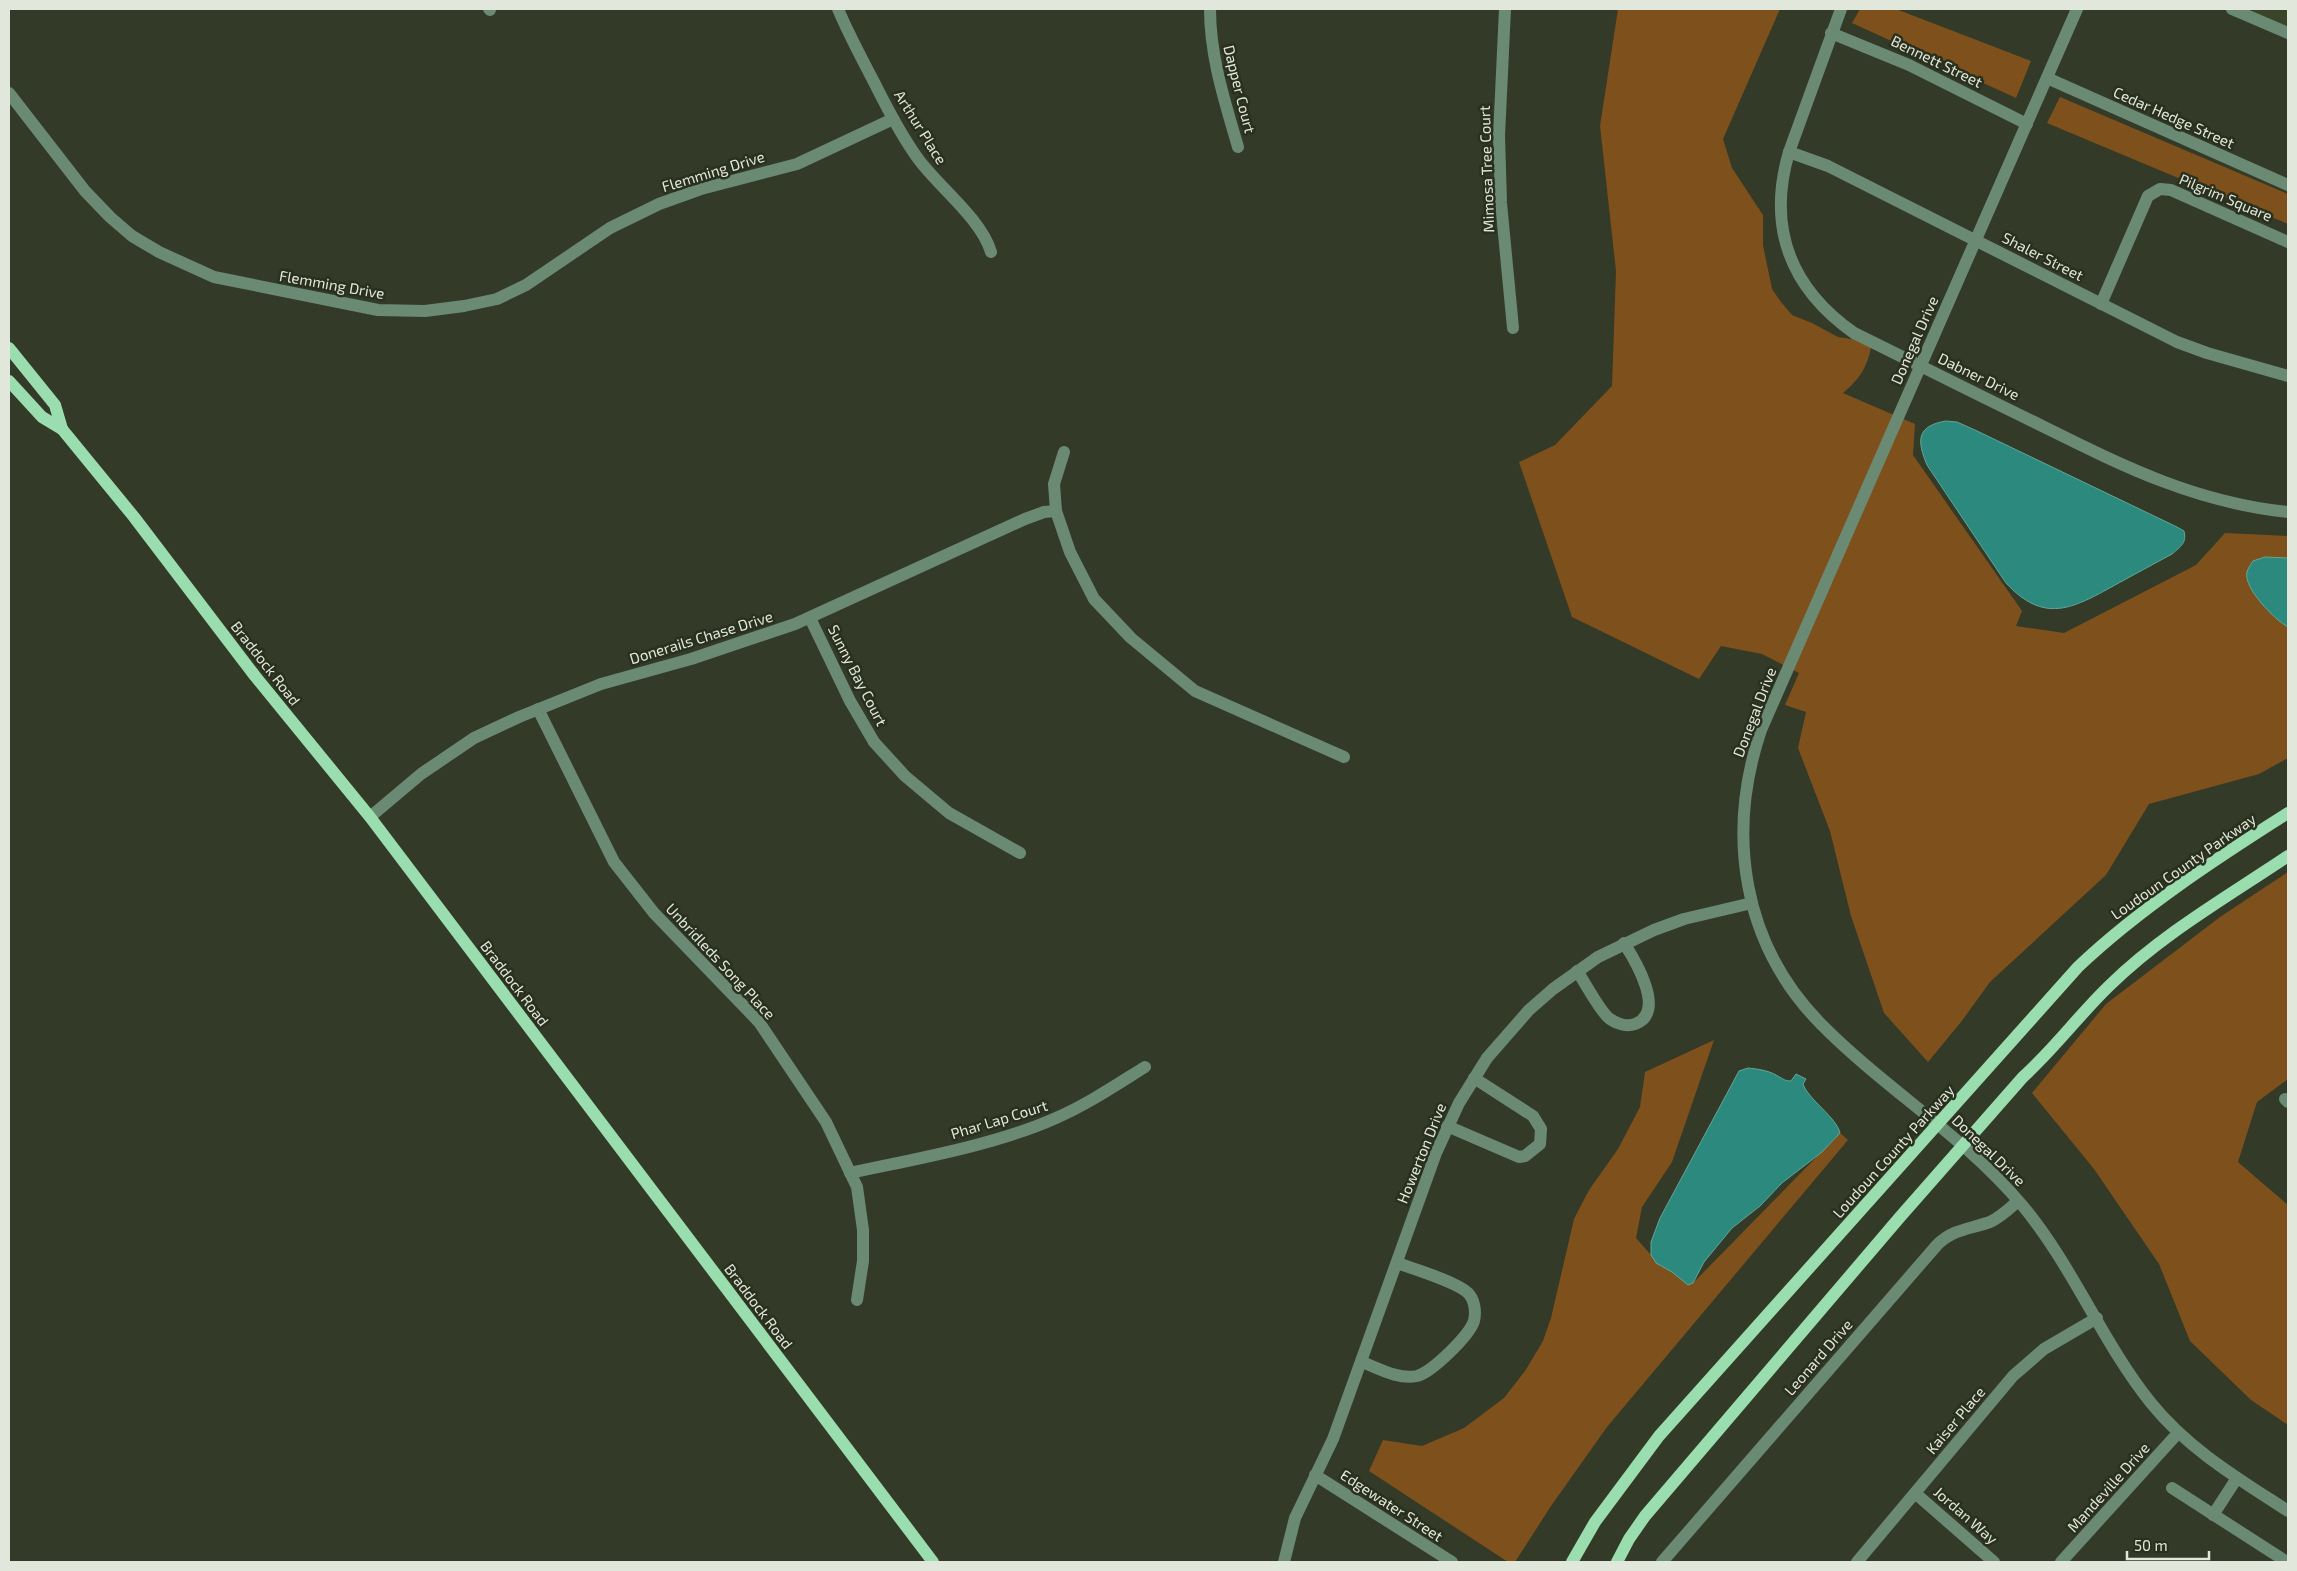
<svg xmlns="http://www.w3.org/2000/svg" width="2297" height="1571" font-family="'Exo 2',sans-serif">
  <rect width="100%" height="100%" fill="#333a27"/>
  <polygon fill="#3a4429" points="2247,9 2288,9 2288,27"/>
  <g fill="#7e501b">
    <path d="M1618,9H1780L1723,139L1732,168L1763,215V245L1772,289L1781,302L1792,315L1812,323L1838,337L1872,342C1868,366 1861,378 1843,393L1915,424L1913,455L2022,611L2016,626L2064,633L2196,565L2225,533L2288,536V758L2259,774L2149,804L2106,875L1990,982L1961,1022L1928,1062L1884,1013L1851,916L1830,831L1798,748L1806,712L1785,705L1799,673L1762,654L1721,646L1699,679L1572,617L1519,462L1555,445L1612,386L1616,271L1600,126Z"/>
    <polygon points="1860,9 1896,9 2031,61 2016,98 1852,23"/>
    <polygon points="2060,97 2288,194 2288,224 2047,123"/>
    <polygon points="2288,872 2288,1079 2257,1102 2238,1162 2288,1205 2288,1425 2251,1400 2190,1341 2159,1264 2094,1169 2032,1093 2106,1004 2220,917"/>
    <polygon points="1714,1040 1672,1162 1642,1207 1636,1238 1651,1255 1693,1283 1840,1133 1848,1140 1607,1427 1551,1506 1515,1562 1508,1562 1369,1471 1383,1440 1422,1446 1464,1428 1504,1398 1525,1371 1543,1341 1551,1318 1574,1219 1589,1190 1618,1149 1640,1107 1645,1072"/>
  </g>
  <g fill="#2c897d" stroke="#63a599">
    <path d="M1946,421L1957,422L1975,430L2177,527L2184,531C2187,543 2181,546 2172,554C2153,564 2134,575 2115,585C2072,609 2044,624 2006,583L1927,465C1917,441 1916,426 1946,421Z"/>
    <path d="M2265,557L2288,558V627C2275,620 2243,588 2247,572C2248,568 2251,564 2253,561Z"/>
    <path d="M1748,1068C1757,1069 1767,1070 1776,1075C1782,1078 1784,1081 1791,1081L1796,1074L1806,1079L1803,1084C1808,1099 1837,1118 1840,1133L1822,1152L1782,1183L1760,1206L1732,1228L1704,1262L1693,1283L1688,1285L1672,1272L1656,1263L1651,1255V1242L1660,1218L1739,1071Z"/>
  </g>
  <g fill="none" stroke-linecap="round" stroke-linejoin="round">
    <g stroke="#6a8a74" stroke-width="12">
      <polyline points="489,9 490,10"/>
      <path d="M838,9C849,35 862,59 875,84C888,110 902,137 919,160C941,189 981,219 991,252"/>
      <path d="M1210,9C1210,57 1225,102 1238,147"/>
      <polyline points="1505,9 1499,136 1501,203 1513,328"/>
      <path d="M1841,9L1789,152C1767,227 1790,288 1854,333C1913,362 1972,392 2032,421C2117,463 2191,502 2288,512"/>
      <path d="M2077,9L1761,730C1726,834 1742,944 1821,1024C1884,1088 1963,1135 2022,1205C2073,1266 2102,1342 2151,1403C2188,1449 2239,1479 2288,1511"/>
      <polyline points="2232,9 2288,33"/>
      <polyline points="1831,33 1909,65 2027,124"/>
      <polyline points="2047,78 2288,185"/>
      <polyline points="9,93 85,191 110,217 132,236 159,252 214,277 378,310 425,311 464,306 497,299 526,285 610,228 659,204 701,189 797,164 893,119"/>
      <polyline points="1789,152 1828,166 2177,342 2207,353 2288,376"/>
      <polyline points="2101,304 2148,196 2160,189 2171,190 2288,242"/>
      <polyline points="1064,452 1054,484 1056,511 1070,552 1094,599 1131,638 1195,691 1344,757"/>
      <polyline points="810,618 850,701 874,742 905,776 949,813 1020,853"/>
      <polyline points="538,709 614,862 654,913 759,1022 826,1122 857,1187 863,1230 863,1261 857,1300"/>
      <polyline points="370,817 421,774 474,738 519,717 601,684 691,659 795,624 1025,519 1044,512 1056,511"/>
      <path d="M1577,971C1585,982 1600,1012 1610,1019C1617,1024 1627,1027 1635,1024C1667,1013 1635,960 1624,943"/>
      <polyline points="2285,1099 2288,1102"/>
      <polyline points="1447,1126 1519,1157 1525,1156 1540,1144 1541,1129 1533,1116 1474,1078"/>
      <path d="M850,1173C915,1159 996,1145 1056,1118C1088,1104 1116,1085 1145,1067"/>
      <path d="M1362,1362C1378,1368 1398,1380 1417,1376C1432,1372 1469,1336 1474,1321C1476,1312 1475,1300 1468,1293C1457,1282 1414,1269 1397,1263"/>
      <polyline points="1315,1475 1452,1562"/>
      <polyline points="2172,1488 2287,1562"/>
      <polyline points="1915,1493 1994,1562"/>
      <polyline points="2213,1515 2237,1478"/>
      <polyline points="1284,1562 1295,1518 1333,1439 1436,1153 1459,1103 1487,1058 1529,1010 1553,989 1598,957 1654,930 1684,919 1752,903"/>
      <path d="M1662,1562L1937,1245C1953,1229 1970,1229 1990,1222C2001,1217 2009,1209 2018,1201"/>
      <polyline points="1857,1562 2013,1376 2044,1349 2097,1318"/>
      <polyline points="2061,1562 2178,1433"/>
    </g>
    <g stroke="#9addaf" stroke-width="12">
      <polyline points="9,348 55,405 62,429"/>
      <polyline points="9,381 42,417 62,429 134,517 255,676 370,817 933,1562"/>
      <path d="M1572,1562L1595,1522L1659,1436L2078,967C2139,909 2217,858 2288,813"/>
      <path d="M1617,1562L1629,1539L1645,1516L1900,1217L2023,1077C2054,1049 2079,1015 2109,986C2162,934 2227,897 2288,856"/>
    </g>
  </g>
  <g text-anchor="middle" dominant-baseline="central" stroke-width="5" stroke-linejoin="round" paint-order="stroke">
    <g font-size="15" fill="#e2e7db" stroke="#29301d">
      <text transform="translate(1937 61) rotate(26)">Bennett Street</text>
      <text transform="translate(1240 89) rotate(76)">Dapper Court</text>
      <text transform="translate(2174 117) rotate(24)">Cedar Hedge Street</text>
      <text transform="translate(921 127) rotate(58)">Arthur Place</text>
      <text transform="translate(1486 169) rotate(-92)">Mimosa Tree Court</text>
      <text transform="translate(713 171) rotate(-17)">Flemming Drive</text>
      <text transform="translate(2226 197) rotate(23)">Pilgrim Square</text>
      <text transform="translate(2043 256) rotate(27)">Shaler Street</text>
      <text transform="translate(332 284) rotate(10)">Flemming Drive</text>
      <text transform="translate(1914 340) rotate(-66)">Donegal Drive</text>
      <text transform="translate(1979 376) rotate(26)">Dabner Drive</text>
      <text transform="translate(701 637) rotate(-17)">Donerails Chase Drive</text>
      <text transform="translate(266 663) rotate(52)">Braddock Road</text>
      <text transform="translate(858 675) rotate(63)">Sunny Bay Court</text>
      <text transform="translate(1754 712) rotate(-69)">Donegal Drive</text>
      <text transform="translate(2183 866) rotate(-35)">Loudoun County Parkway</text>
      <text transform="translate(721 961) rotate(47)">Unbridleds Song Place</text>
      <text transform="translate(515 983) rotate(53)">Braddock Road</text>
      <text transform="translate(999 1119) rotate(-17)">Phar Lap Court</text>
      <text transform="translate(1989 1150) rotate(44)">Donegal Drive</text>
      <text transform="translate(1893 1151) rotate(-48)">Loudoun County Parkway</text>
      <text transform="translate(1421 1153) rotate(-68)">Howerton Drive</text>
      <text transform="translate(759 1306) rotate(53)">Braddock Road</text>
      <text transform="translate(1818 1357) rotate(-49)">Leonard Drive</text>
      <text transform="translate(1955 1420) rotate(-50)">Kaiser Place</text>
      <text transform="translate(2108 1487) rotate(-48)">Mandeville Drive</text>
      <text transform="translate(1392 1505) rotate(33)">Edgewater Street</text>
      <text transform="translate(1966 1515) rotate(41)">Jordan Way</text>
    </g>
  </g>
  <rect width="2297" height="1571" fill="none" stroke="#e2e7db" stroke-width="20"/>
  <path d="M2127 1551v8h82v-8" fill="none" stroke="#e2e7db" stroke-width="2.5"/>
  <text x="2134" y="1551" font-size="15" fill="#e2e7db" stroke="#29301d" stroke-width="4" paint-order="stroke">50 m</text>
</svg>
